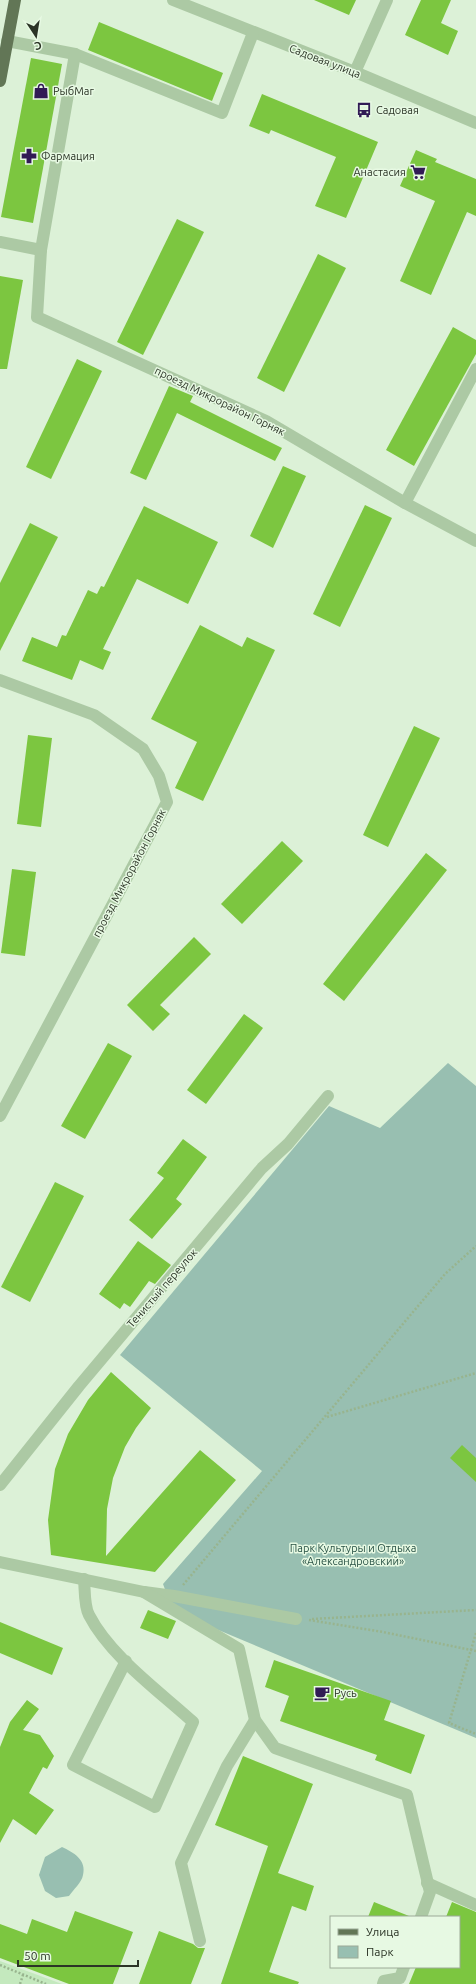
<svg xmlns="http://www.w3.org/2000/svg" width="476" height="1984" font-family="Ubuntu,sans-serif">
  <rect width="100%" height="100%" fill="#dcf1d7"/>
  <g fill="#98bfb1">
    <polygon points="448,1063 476,1086 476,1738 173,1611 163,1584 262,1471 120,1355 329,1106 380,1128"/>
    <path d="M62,1847C73,1852 87,1860 83,1875C82,1882 73,1890 69,1896L56,1898L45,1891L39,1875L45,1857Z"/>
  </g>
  <polygon fill="#c4e9be" points="0,1961 62,1984 0,1984"/>
  <g fill="#7cc640">
    <polygon points="314,0 356,0 349,15"/>
    <polygon points="421,0 451,0 441,23 458,31 448,55 405,35"/>
    <polygon points="99,22 223,73 212,101 88,50"/>
    <polygon points="31,58 62,64 33,223 1,217"/>
    <polygon points="262,94 378,142 346,218 315,206 336,157 271,130 269,134 249,126"/>
    <polygon points="416,150 437,159 435,162 476,179 476,216 467,212 431,295 400,281 435,201 400,186"/>
    <polygon points="177,219 204,232 143,355 117,342"/>
    <polygon points="318,254 346,268 284,392 257,378"/>
    <polygon points="0,276 23,280 7,369 0,369"/>
    <polygon points="453,327 476,340 476,354 414,466 386,450"/>
    <polygon points="77,359 102,371 51,479 26,467"/>
    <polygon points="169,386 193,396 190,402 282,448 275,461 177,413 146,480 130,473"/>
    <polygon points="283,466 306,476 273,548 250,536"/>
    <polygon points="365,505 392,518 340,627 313,614"/>
    <polygon points="144,506 218,542 188,604 137,579 103,649 111,652 103,670 80,660 72,680 22,661 32,637 57,647 62,635 66,636 88,590 97,594 101,586 104,587"/>
    <polygon points="30,523 58,537 0,651 0,583"/>
    <polygon points="200,625 242,647 247,637 275,650 203,801 175,788 197,742 151,719"/>
    <polygon points="414,726 440,738 388,847 363,835"/>
    <polygon points="28,735 52,738 41,827 17,824"/>
    <polygon points="282,841 303,861 242,924 221,904"/>
    <polygon points="426,853 447,870 344,1001 323,984"/>
    <polygon points="12,869 36,872 25,956 1,953"/>
    <polygon points="194,937 211,954 160,1005 170,1014 153,1031 127,1005"/>
    <polygon points="244,1014 263,1028 206,1104 187,1090"/>
    <polygon points="108,1043 132,1056 85,1139 61,1126"/>
    <polygon points="183,1139 207,1157 176,1199 182,1204 152,1239 129,1220 164,1178 157,1173"/>
    <polygon points="55,1182 84,1196 30,1302 1,1287"/>
    <polygon points="138,1241 171,1265 155,1284 149,1281 130,1307 124,1303 120,1309 99,1294"/>
    <polygon points="111,1372 151,1408 136,1428 125,1447 113,1478 107,1509 106,1556 200,1450 236,1480 155,1572 51,1555 48,1520 55,1469 68,1434 88,1400"/>
    <polygon points="462,1445 476,1458 476,1482 450,1458"/>
    <polygon points="148,1610 176,1621 168,1639 140,1628"/>
    <polygon points="0,1622 63,1648 52,1675 0,1653"/>
    <polygon points="274,1660 391,1701 384,1720 425,1735 411,1774 375,1760 377,1755 280,1721 289,1696 265,1687"/>
    <polygon points="27,1700 39,1709 23,1730 40,1735 54,1756 47,1769 43,1767 29,1793 54,1810 36,1835 13,1819 0,1843 0,1747 10,1722"/>
    <polygon points="243,1756 313,1784 278,1873 314,1886 306,1911 292,1906 269,1972 299,1982 298,1984 221,1984 268,1846 215,1825"/>
    <polygon points="374,1902 409,1916 409,1917 368,1917"/>
    <polygon points="452,1902 476,1912 476,1984 409,1984 416,1967 459,1967 459,1917 446,1917"/>
    <polygon points="75,1911 133,1932 113,1984 69,1984 0,1958 0,1924 27,1934 32,1919 67,1932"/>
    <polygon points="159,1931 193,1944 198,1948 205,1948 191,1984 139,1984"/>
  </g>
  <g fill="none" stroke-linecap="round" stroke-linejoin="round">
    <g stroke="#98b48e" stroke-width="2.5" stroke-dasharray="2 2" stroke-linecap="butt">
      <polyline points="327,1417 476,1373"/>
      <polyline points="183,1585 445,1274 476,1246"/>
      <polyline points="312,1619 476,1610"/>
      <polyline points="309,1620 383,1632 476,1651"/>
      <polyline points="476,1633 449,1723 476,1734"/>
      <polyline points="0,1965 46,1984"/>
      <polyline points="20,1984 23,1975"/>
    </g>
    <g stroke="#acc9a4" stroke-width="12">
      <polyline points="173,0 355,72 476,123"/>
      <polyline points="7,41 75,54 222,113 253,33"/>
      <polyline points="75,54 41,250 37,317 266,421 405,503 476,541"/>
      <polyline points="355,72 387,0"/>
      <polyline points="0,242 41,250"/>
      <polyline points="405,503 476,369"/>
      <polyline points="0,680 94,715 143,749 159,776 167,802 0,1116"/>
      <polyline points="0,1485 79,1386 262,1168 288,1144 328,1096"/>
      <polyline points="0,1562 144,1592 174,1596 296,1619"/>
      <path d="M84,1579C85,1589 84,1606 89,1615C110,1656 159,1691 193,1722L155,1807L73,1765L126,1661"/>
      <polyline points="144,1592 239,1649 255,1720 275,1748 407,1795 430,1892 421,1917"/>
      <polyline points="427,1883 476,1905"/>
      <polyline points="200,1941 181,1863 227,1766 255,1720"/>
      <polyline points="383,1984 384,1981 400,1978 404,1967"/>
    </g>
    <polyline stroke="#627656" stroke-width="12" points="0,81 15,0"/>
  </g>
  <defs>
    <symbol id="shop-bare" viewBox="-9 -9 18 18"><path d="M-5-2.5h2.3a2.7 3.5 0 0 1 5.4 0H5L5.5 6h-11ZM-1.5-2.5h3a1.5 2.3 0 0 0-3 0Z" fill="#311b55" stroke="#e7f9e3" stroke-width="2.5" paint-order="stroke"/></symbol>
    <symbol id="bus-bare" viewBox="-9 -9 18 18"><path d="M-5-6H5V4H4V6H2V4H-2V6H-4V4H-5ZM-3.5-4V0h7V-4ZM-3.5 1.2v1.5H-2V1.2ZM2 1.2v1.5H3.5V1.2Z" fill="#311b55" stroke="#e7f9e3" stroke-width="2.5" paint-order="stroke"/></symbol>
    <symbol id="pharmacy-bare" viewBox="-9 -9 18 18"><path d="M-2-6h4v4h4v4h-4v4h-4v-4h-4v-4h4Z" fill="#311b55" stroke="#e7f9e3" stroke-width="2.5" paint-order="stroke"/></symbol>
    <symbol id="supermarket-bare" viewBox="-9 -9 18 18"><path d="M-6-5.5h2.5l.6 2H6L4.5 2H-2.5L-4.4-4H-6ZM-1.5 3.2a1.3 1.3 0 1 0 .1 0ZM3 3.2a1.3 1.3 0 1 0 .1 0Z" fill="#311b55" stroke="#e7f9e3" stroke-width="2.5" paint-order="stroke"/></symbol>
    <symbol id="cafe-bare" viewBox="-9 -9 18 18"><path d="M-5.5-4.5H6V0H3Q3 3.5 0 3.5H-2.5Q-5.5 3.5-5.5 0ZM3-3.2v2h1.7v-2ZM-6 4.5H4V6H-6Z" fill="#311b55" stroke="#e7f9e3" stroke-width="2.5" paint-order="stroke"/></symbol>
  </defs>
  <g fill-rule="evenodd">
    <use href="#shop-bare" x="30" y="80" width="22" height="22"/>
    <use href="#bus-bare" x="353" y="99" width="22" height="22"/>
    <use href="#pharmacy-bare" x="18" y="145" width="22" height="22"/>
    <use href="#supermarket-bare" x="407" y="161" width="22" height="22"/>
    <use href="#cafe-bare" x="311" y="1682" width="22" height="22"/>
  </g>
  <g text-anchor="middle" dominant-baseline="central" stroke-width="3" stroke-linejoin="round" paint-order="stroke">
    <g font-size="11" fill="#2b3426" stroke="#e7f9e3">
      <text transform="translate(325 61) rotate(21)">Садовая улица</text>
      <text transform="translate(220 401) rotate(26)">проезд Микрорайон Горняк</text>
      <text transform="translate(129 873) rotate(-62)">проезд Микрорайон Горняк</text>
      <text transform="translate(162 1288) rotate(-49)">Тенистый переулок</text>
    </g>
    <g font-size="11" fill="#2b3426" stroke="#e7f9e3" text-anchor="start">
      <text x="53" y="91">РыбМаг</text>
      <text x="376" y="110">Садовая</text>
      <text x="41" y="156">Фармация</text>
      <text x="406" y="172" text-anchor="end">Анастасия</text>
      <text x="334" y="1693">Русь</text>
    </g>
    <g font-size="11" fill="#295245" stroke="#e7f9e3">
      <text x="353" y="1548">Парк Культуры и Отдыха<tspan x="353" dy="13">«Александровский»</tspan></text>
    </g>
  </g>
  <rect x="330" y="1916" width="130" height="52" fill="#e7f9e3" stroke="#9caa97"/>
  <rect x="338" y="1929" width="20" height="6" fill="#627656" stroke="#9caa97"/>
  <text x="366" y="1936" font-size="12" fill="#2b3426">Улица</text>
  <rect x="338" y="1946" width="20" height="12" fill="#98bfb1" stroke="#9caa97"/>
  <text x="366" y="1956" font-size="12" fill="#2b3426">Парк</text>
  <g transform="translate(36 36) rotate(168)" stroke="#e7f9e3" stroke-width="3" paint-order="stroke">
  <path d="M0-3L7 15L0 10L-7 15Z" fill="#2b3426"/>
  <text y="-6" font-size="11" font-weight="bold" text-anchor="middle" fill="#2b3426">С</text>
  </g>
  <path d="M18 1960v6h120v-6" fill="none" stroke="#2b3426" stroke-width="2"/>
  <text x="24" y="1960" font-size="12" fill="#2b3426" stroke="#e7f9e3" stroke-width="3" paint-order="stroke">50 m</text>
</svg>
